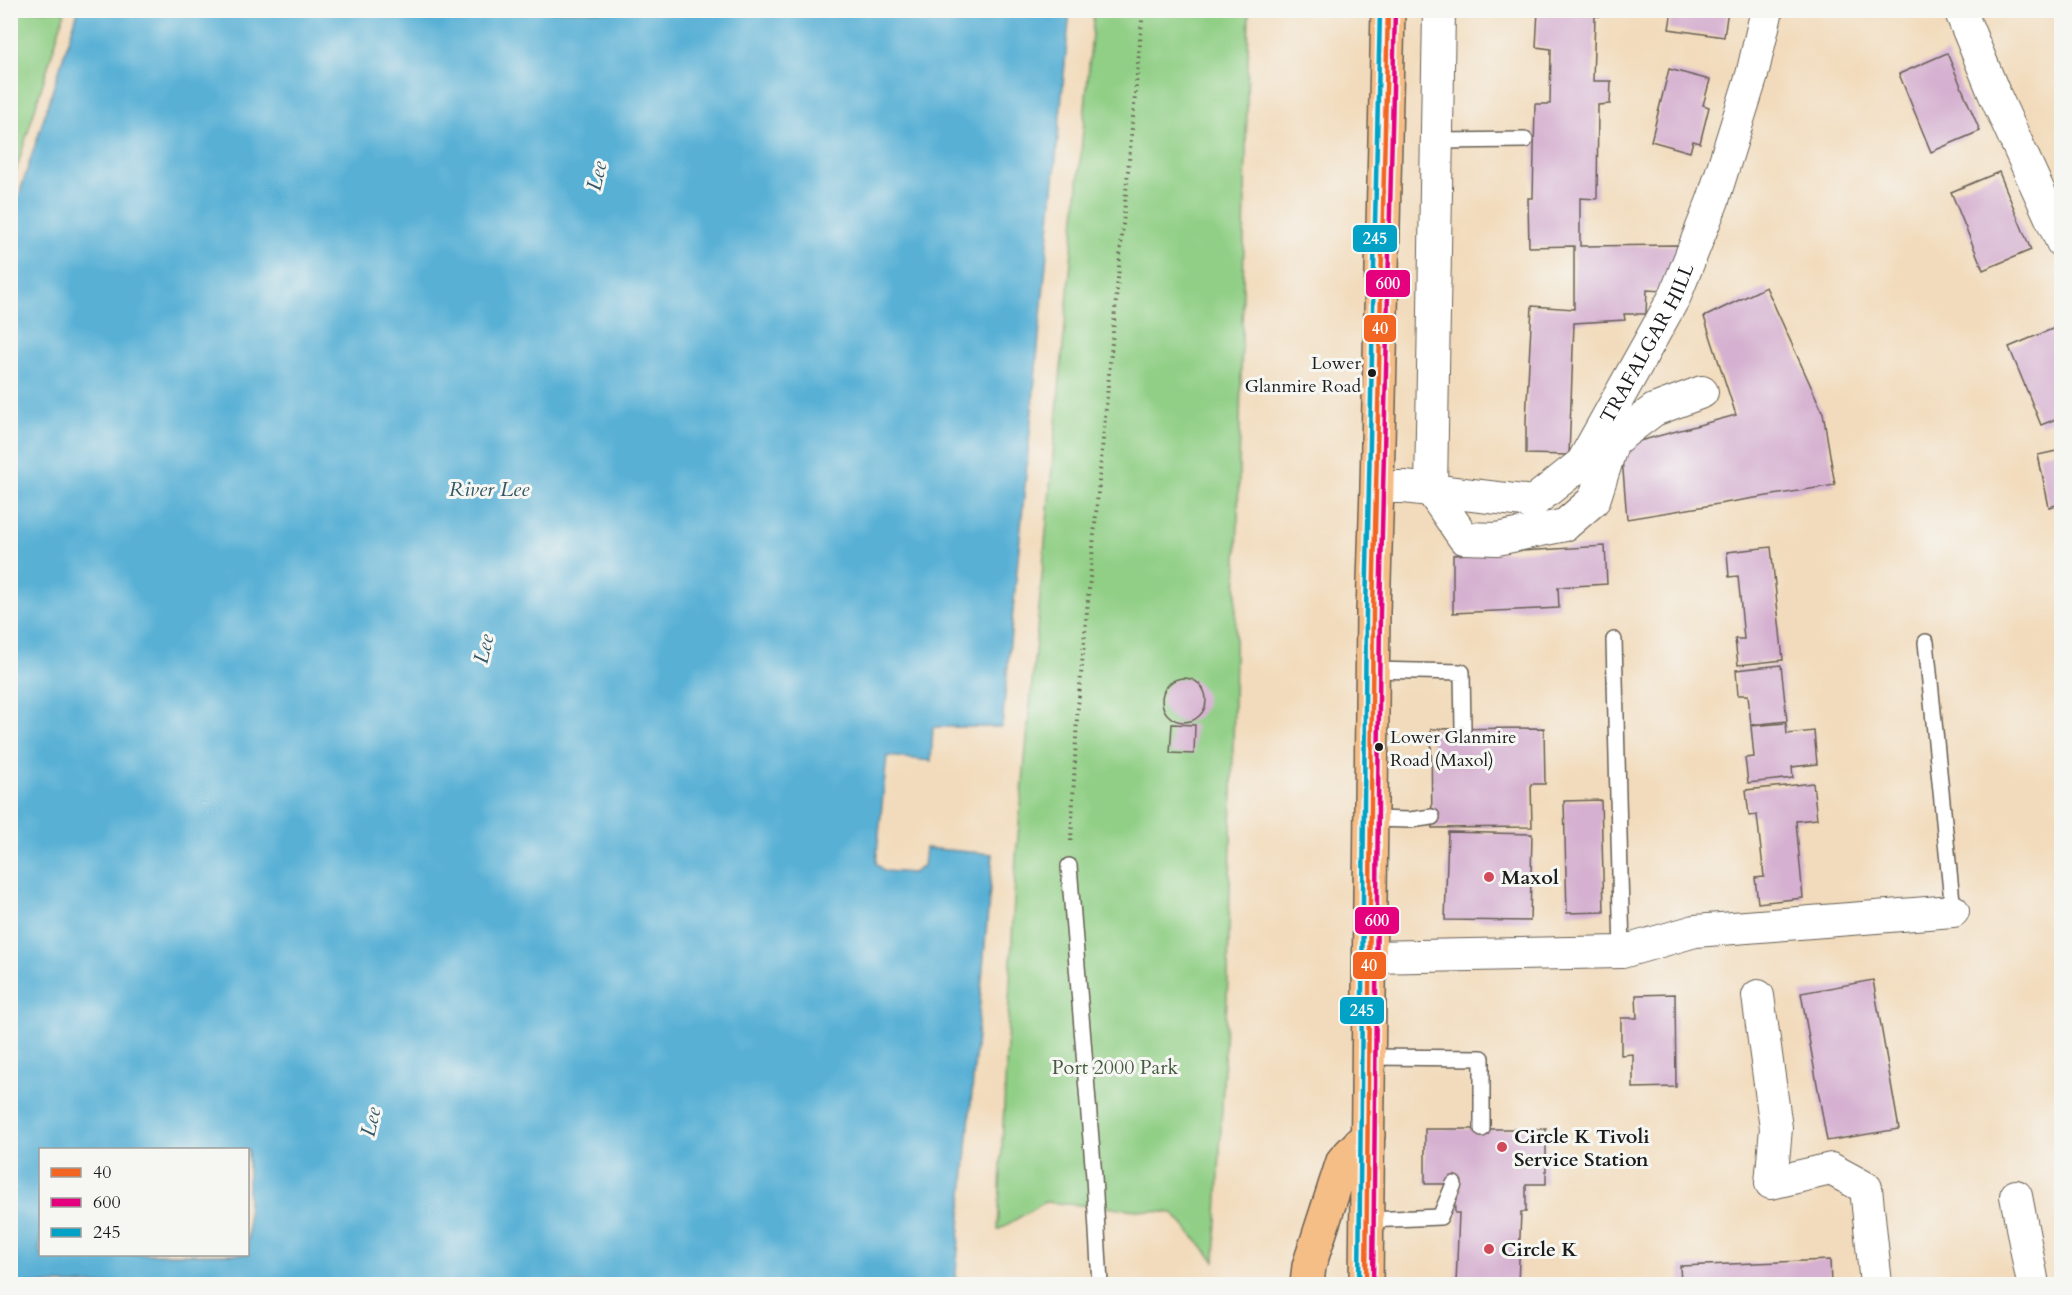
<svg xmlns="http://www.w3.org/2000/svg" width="2072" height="1295" font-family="Cardo,serif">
  <rect width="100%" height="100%" fill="#f6f6f2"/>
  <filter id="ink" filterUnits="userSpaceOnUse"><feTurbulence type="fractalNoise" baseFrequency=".0167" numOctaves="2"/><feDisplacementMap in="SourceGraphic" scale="12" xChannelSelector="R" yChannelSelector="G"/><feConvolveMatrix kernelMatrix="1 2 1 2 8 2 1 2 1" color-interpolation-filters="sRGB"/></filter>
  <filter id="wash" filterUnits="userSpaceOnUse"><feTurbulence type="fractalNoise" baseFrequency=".008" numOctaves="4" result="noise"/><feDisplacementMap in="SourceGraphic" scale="24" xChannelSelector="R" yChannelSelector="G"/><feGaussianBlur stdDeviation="1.35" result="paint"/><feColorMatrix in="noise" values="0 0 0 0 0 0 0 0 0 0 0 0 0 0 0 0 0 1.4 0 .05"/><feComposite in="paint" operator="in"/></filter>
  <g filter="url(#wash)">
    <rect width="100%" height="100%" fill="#f2dbbc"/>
    <g fill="#91cf86" stroke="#567651" stroke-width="1.5">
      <polygon points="11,10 65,11 11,187 10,11"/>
      <polygon points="1094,11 1249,11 1228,976 1215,1261 1173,1213 1045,1202 998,1230 1016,858"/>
    </g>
    <path fill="#58b0d5" stroke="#3a6678" stroke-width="1.5" fill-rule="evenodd" d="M78,11H1070L1002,727H933L931,761L887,756L876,863L884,871L913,873L923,866L925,848L993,854L955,1284H11V220ZM40,1150H248V1254H40Z"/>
    <g id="blocks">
      <g fill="#d5b0d0">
        <polygon points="1538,10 1607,10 1607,16 1595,16 1593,81 1611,81 1610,104 1598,105 1597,199 1580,198 1580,246 1678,245 1664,291 1647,290 1646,314 1624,314 1625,320 1574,323 1569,455 1526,454 1526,420 1532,306 1574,309 1574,246 1529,247 1528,198 1533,198 1535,104 1550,104 1551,49 1536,47"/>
        <polygon points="1672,10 1728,10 1724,37 1669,29"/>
        <polygon points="1877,10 1896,10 1881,18"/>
        <polygon points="1947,53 1980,131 1931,152 1899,74"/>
        <polygon points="1669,69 1710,80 1703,105 1709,107 1700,143 1693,141 1690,152 1651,141"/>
        <polygon points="1999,172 2031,250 1983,270 1951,192"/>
        <polygon points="1766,287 1823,413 1835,485 1627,519 1621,446 1736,415 1704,317"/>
        <polygon points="2057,327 2061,337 2061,417 2041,425 2009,347"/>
        <polygon points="2061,450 2061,504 2049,507 2038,455"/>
        <polygon points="1605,546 1607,584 1558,587 1559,608 1453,613 1453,555"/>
        <polygon points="1771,547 1783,660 1738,665 1735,639 1744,639 1741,607 1738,576 1729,577 1727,552"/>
        <polygon points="1781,665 1787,721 1751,725 1748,695 1738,695 1736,670"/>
        <circle cx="1184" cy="700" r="22"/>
        <polygon points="1786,723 1787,734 1814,731 1817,764 1792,767 1793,778 1748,783 1745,758 1754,757 1751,726"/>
        <polygon points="1172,724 1195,725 1194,754 1170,753"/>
        <polygon points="1544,728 1545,784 1531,784 1532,827 1432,828 1431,729"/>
        <polygon points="1813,783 1817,819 1796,821 1803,898 1758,903 1755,878 1764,877 1757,815 1749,816 1746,790"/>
        <polygon points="1601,800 1604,912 1567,913 1564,801"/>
        <polygon points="1448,832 1532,834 1530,921 1445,920"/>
        <polygon points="1873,980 1899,1129 1827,1141 1801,993"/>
        <polygon points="1675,994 1676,1087 1633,1088 1633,1054 1621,1055 1621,1018 1637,1018 1636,995"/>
        <polygon points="1425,1129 1546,1129 1546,1184 1526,1184 1526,1212 1521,1212 1518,1284 1456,1284 1459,1213 1455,1213 1454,1184 1425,1184"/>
        <polygon points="1830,1260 1831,1284 1681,1284 1680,1266"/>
      </g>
    </g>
  </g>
  <g filter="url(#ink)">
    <use href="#blocks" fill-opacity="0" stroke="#675f54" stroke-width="1.5"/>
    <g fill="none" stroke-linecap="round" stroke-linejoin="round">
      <defs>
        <g id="lane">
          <polyline points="1438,141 1525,140"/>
          <polyline points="1614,640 1622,952"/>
          <polyline points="1926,642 1953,911"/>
          <polyline points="1372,670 1462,672 1463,729"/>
          <polyline points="1372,819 1410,820 1432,817"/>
          <polyline points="1069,866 1094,1177 1100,1284"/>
          <polyline points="1368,1057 1482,1058 1482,1129"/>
          <polyline points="1368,1220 1440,1217 1454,1184"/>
        </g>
        <g id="street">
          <polyline points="1439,10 1431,490 1464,538 1497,539 1565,525 1594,500 1613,441 1654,410 1702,392"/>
          <polyline points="1960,10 1994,93 2062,242"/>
          <path id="s1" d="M1377,487H1404L1533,502L1582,463L1675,296L1713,200L1752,75L1767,10"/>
          <polyline points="1370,957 1622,952 1695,931 1953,911"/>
          <polyline points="1758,996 1776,1128 1771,1183 1831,1169 1866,1188 1876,1284"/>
          <polyline points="2016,1196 2033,1284"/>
        </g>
        <g id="highway">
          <polyline points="1307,1284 1309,1266 1343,1161 1368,1135"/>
          <polyline points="1366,1284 1373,612 1377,487 1388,10"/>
        </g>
      </defs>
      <use href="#lane" stroke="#675f54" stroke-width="18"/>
      <use href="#street" stroke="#675f54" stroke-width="34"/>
      <use href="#highway" stroke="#675f54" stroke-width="36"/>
      <polyline stroke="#675f54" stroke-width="4" stroke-dasharray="1.5 4.5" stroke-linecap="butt" points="1071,841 1077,718 1143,10"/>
      <use href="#lane" stroke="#fff" stroke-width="15"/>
      <use href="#street" stroke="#fff" stroke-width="32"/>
      <use href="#highway" stroke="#f6be87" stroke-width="33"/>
      <defs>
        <polyline id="bus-1" points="1366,1284 1373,612 1388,10"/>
        <polyline id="bus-2" points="1373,1284 1380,612 1395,10"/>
        <polyline id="bus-3" points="1359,1284 1366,612 1380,10"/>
      </defs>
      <use href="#bus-1" stroke="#f6f6f2" stroke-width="9"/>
      <use href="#bus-2" stroke="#f6f6f2" stroke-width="9"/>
      <use href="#bus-3" stroke="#f6f6f2" stroke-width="9"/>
      <use href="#bus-1" stroke="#f26522" stroke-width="4.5"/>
      <use href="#bus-2" stroke="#e5007d" stroke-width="4.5"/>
      <use href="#bus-3" stroke="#01a2c5" stroke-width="4.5"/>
    </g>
  </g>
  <g fill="#1c1c1c" stroke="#f6f6f2" stroke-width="2">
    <circle cx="1372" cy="373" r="5"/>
    <circle cx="1379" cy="747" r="5"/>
  </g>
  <g fill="#d1495b" stroke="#f6f6f2" stroke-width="2">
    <circle cx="1489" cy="877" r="6"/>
    <circle cx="1502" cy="1147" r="6"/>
    <circle cx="1489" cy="1249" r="6"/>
  </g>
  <g text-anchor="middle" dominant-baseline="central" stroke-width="6" stroke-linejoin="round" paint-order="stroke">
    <g font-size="18" fill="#1c1c1c" stroke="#f6f6f2" text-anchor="end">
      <text x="1361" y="363">Lower<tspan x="1361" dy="23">Glanmire Road</tspan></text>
      <text x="1390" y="737" text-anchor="start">Lower Glanmire<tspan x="1390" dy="23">Road (Maxol)</tspan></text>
    </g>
    <g font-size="20" fill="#1c1c1c" stroke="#f6f6f2">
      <text stroke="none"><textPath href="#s1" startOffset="356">TRAFALGAR HILL</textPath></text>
    </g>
    <g font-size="20" font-weight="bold" fill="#1c1c1c" stroke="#f6f6f2" text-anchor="start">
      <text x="1501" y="877">Maxol</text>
      <text x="1514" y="1136">Circle K Tivoli<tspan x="1514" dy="23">Service Station</tspan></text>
      <text x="1501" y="1249">Circle K</text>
    </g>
    <g font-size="20" fill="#455b41" stroke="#f6f6f2">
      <text x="1115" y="1067">Port 2000 Park</text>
    </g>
    <g font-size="21" font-style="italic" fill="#345766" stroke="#f6f6f2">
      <text transform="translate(597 176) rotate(-77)">Lee</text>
      <text x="489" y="489">River Lee</text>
      <text transform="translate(484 649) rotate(-77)">Lee</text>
      <text transform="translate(371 1122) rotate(-77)">Lee</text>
    </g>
  </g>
  <g stroke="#f6f6f2" stroke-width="2">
    <rect x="1352" y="224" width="46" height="29" rx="6" fill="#01a2c5"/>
    <rect x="1365" y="269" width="46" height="29" rx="6" fill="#e5007d"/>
    <rect x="1363" y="314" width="34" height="29" rx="6" fill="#f26522"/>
    <rect x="1354" y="906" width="46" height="29" rx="6" fill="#e5007d"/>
    <rect x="1352" y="951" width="35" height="29" rx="6" fill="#f26522"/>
    <rect x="1339" y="996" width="46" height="29" rx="6" fill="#01a2c5"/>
  </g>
  <g font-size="16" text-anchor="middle" font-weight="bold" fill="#fff">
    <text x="1375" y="244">245</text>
    <text x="1388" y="289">600</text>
    <text x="1380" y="334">40</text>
    <text x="1377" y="926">600</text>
    <text x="1369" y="971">40</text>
    <text x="1362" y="1016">245</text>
  </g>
  <rect width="2072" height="1295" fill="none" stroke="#f6f6f2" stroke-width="36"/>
  <rect x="39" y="1148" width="210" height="108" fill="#f6f6f2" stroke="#9f9f9c" stroke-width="1.5"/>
  <rect x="51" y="1168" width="30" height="9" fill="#f26522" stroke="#9f9f9c" stroke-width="1.5"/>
  <text x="93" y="1178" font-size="18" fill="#1c1c1c">40</text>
  <rect x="51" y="1198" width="30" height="9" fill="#e5007d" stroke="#9f9f9c" stroke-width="1.5"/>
  <text x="93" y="1208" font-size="18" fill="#1c1c1c">600</text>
  <rect x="51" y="1228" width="30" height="9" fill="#01a2c5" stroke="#9f9f9c" stroke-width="1.5"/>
  <text x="93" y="1238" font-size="18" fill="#1c1c1c">245</text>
</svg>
